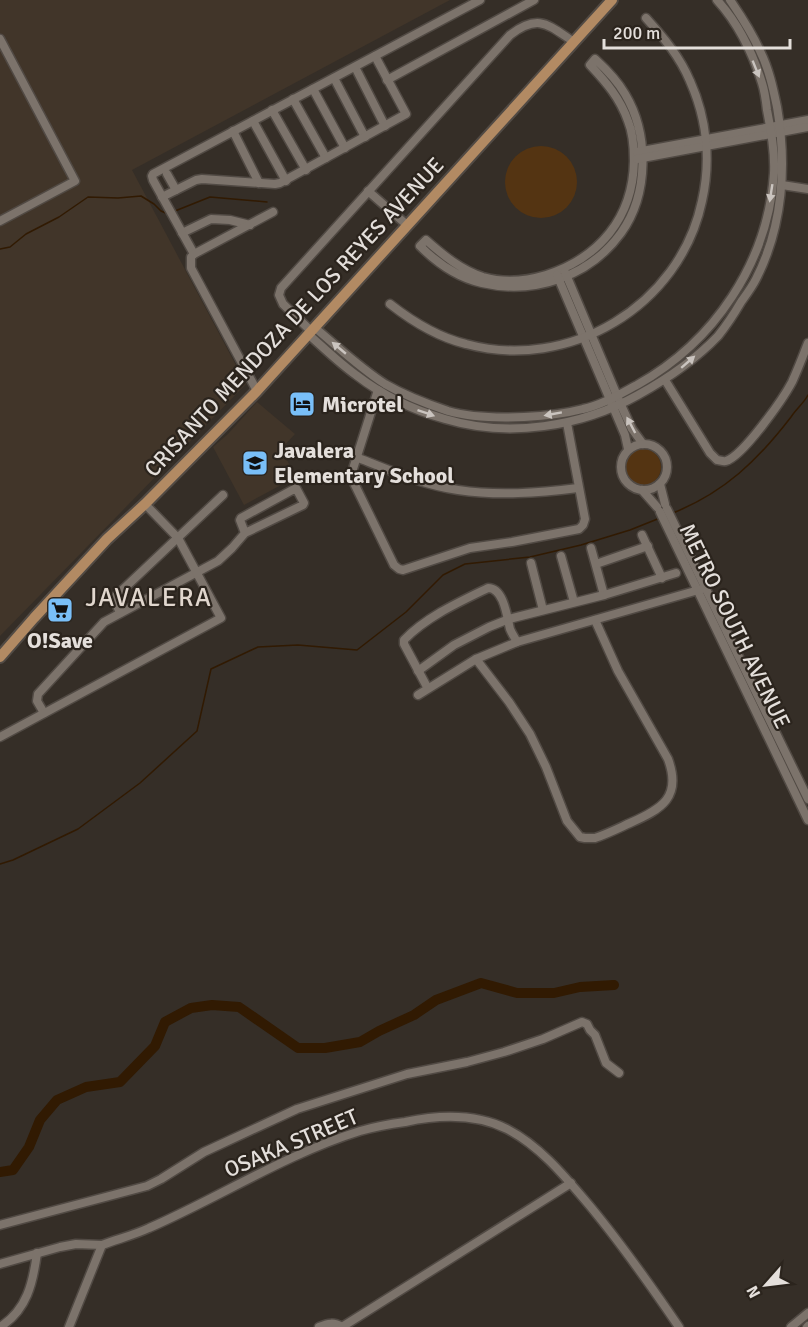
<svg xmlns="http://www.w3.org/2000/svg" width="808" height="1327" font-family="Signika,sans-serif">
  <rect width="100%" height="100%" fill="#352e27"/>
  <g fill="#413529">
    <polygon points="0,0 450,0 132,170 246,384 0,636"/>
    <polygon points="257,402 295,434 281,449 296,477 244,505 213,447 228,434"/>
  </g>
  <g fill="#543412">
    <circle cx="541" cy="182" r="36"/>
    <circle cx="643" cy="467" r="18"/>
  </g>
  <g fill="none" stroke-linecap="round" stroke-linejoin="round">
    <g stroke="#311a02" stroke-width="1.5">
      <polyline points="175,211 210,197 267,202"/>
      <polyline points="0,249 10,247 26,234 59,217 88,197 118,198 141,196 154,204 161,211 168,214"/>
      <path d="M673,513C725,492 758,460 791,417C796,409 804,403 808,395"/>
      <polyline points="0,864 13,860 78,829 140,783 197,731 211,669 258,647 298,645 357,650 406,612 443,575 465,564 530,557 581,545 630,530 660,518"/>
    </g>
    <polyline stroke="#311a02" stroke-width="10" points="0,1172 13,1170 29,1147 40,1120 57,1100 86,1087 120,1082 155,1046 165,1022 191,1008 212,1005 239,1007 298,1048 325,1048 360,1042 379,1031 414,1015 436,1000 481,983 517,993 554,993 580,987 614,985"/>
    <defs>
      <g id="minor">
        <polyline points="0,39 75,181 0,221"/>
        <path d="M595,59C606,69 617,80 625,94C649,134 649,194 621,233C589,277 534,295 482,283C459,278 437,263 420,246L426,240C443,255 461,270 483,277C504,283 526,281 546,275C599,258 633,218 634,161C634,148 633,133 628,121C620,98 606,82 590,65Z"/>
        <polyline points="355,67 385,126"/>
        <polyline points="334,78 365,137"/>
        <polyline points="387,80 534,0"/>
        <polyline points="313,89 345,148"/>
        <polyline points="293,99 326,158"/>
        <polyline points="272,110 306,170"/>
        <polyline points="253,121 286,181"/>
        <polyline points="233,131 259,183"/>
        <polyline points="637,152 808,120"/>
        <polyline points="637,159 808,127"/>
        <polyline points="167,174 176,190"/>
        <polyline points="782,185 808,189"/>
        <polyline points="368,191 407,225"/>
        <polyline points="162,197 196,180 202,179 275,184 280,183 406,114 375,56"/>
        <polyline points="182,233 211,219 230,220 250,225"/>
        <polyline points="194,254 153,180 152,176 153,174 480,0"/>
        <polyline points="565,272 621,405 632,429 643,444"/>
        <polyline points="557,275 625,435 628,449"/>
        <path d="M390,304C413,322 437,337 466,344C569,372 680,306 702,201C711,161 707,119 690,81C680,57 664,38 646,18"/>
        <path d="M314,327C337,346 360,368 385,384C404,395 427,404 448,411C472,418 500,418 524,417C544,416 564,414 583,409C602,405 620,394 637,385C714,342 768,263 774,173C775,152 771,131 767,110C766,101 765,92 762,83C753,54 738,23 717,0"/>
        <path d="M311,331L283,304L279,295L281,288L510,35C539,13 548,25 574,42"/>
        <path d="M308,334C324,348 339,363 356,375C382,395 413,410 445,419C508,438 581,427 638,395C667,379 695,360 718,336C726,326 734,314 741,302C746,295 752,287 756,279C783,226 787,165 777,107C773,88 769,69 760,51C752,33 741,16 730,0"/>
        <path d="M665,380L710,453L717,460C720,460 723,462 726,461C743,456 783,399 792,382C798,369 803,356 808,343"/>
        <polyline points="378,390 352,472 352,479 394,565 399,569 403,570 470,548 512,542 579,529 583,525 585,519 567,423"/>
        <polyline points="257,391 191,268 191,257 194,254 273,212"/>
        <circle cx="644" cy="467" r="23"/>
        <path d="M356,457C389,470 423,485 458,490C498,496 538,493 578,488"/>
        <polyline points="660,484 665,504"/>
        <polyline points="642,490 657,507"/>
        <polyline points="667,509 808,799"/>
        <polyline points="660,512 808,820"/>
        <polyline points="642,535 662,578"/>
        <polyline points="591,548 604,595"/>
        <polyline points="561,556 574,602"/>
        <polyline points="531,563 543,610"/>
        <polyline points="596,564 648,546"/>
        <polyline points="120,613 114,599 116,596 223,495"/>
        <path d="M476,659L509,702L530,734L546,767L567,821L580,837L585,838H595C607,834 619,828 630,823C662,809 682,797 668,759L618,671L595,620"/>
        <polyline points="418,671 454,645 489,627 509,619 604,595 676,573"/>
        <path d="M426,685L404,644V640C426,617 459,602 488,588C504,588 507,617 510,629C512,634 515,638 517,642"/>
        <polyline points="418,695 476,659 517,642 702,589"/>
        <polyline points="44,713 37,701 38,694 104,622 218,561 232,548 245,533 303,505 304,503 296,488 241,518 240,520 245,533"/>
        <polyline points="0,737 221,618 178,538 145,504"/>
        <polyline points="0,1225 147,1186 161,1179 204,1152 297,1109 407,1074 467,1062 504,1052 543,1039 582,1022 587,1024 590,1030 595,1035 606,1063 619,1073"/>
        <polyline points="0,1264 60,1247 76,1244 102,1245"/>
        <path d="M0,1327C27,1310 33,1283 37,1253"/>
        <path d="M69,1327L102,1245C118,1239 134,1235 149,1228C220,1197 286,1154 360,1131C374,1127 390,1124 405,1122C438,1115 475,1113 507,1129C538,1145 562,1173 584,1199C619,1240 649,1283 679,1327"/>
        <path d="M319,1327C328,1323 334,1322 342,1327"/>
        <polyline points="342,1327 571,1183"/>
        <polyline points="791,1327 808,1313"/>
        <polyline points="807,1327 808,1326"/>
      </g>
      <polyline id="major" points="0,657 34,618 107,539 145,504 257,391 612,0"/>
    </defs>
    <use href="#minor" stroke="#514a44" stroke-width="11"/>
    <use href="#major" stroke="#514a44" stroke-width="14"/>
    <use href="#minor" stroke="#7c736b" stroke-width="8"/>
    <use href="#major" stroke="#b28a63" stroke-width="10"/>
  </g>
  <defs><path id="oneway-solid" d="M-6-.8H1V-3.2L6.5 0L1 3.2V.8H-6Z" transform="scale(1.5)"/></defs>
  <g fill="#cac4bf">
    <use href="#oneway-solid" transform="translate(756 69) rotate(68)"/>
    <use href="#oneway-solid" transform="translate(771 193) rotate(99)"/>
    <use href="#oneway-solid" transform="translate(339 348) rotate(-140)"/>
    <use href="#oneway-solid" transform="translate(688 362) rotate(-41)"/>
    <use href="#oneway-solid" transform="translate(426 413) rotate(19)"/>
    <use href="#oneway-solid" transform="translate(553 414) rotate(170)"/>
    <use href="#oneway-solid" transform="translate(631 425) rotate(-118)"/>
  </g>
  <defs>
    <symbol id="hotel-square" viewBox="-11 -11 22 22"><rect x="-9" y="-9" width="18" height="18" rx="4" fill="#79bff8" stroke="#2b241d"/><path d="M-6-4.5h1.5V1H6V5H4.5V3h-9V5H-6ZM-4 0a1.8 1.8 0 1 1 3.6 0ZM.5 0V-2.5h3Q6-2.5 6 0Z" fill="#111"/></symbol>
    <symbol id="school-square" viewBox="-11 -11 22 22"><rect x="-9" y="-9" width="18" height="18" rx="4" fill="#79bff8" stroke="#2b241d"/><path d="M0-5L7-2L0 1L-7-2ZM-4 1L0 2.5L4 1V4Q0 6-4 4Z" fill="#111"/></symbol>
    <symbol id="supermarket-square" viewBox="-11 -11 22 22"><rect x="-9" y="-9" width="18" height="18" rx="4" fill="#79bff8" stroke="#2b241d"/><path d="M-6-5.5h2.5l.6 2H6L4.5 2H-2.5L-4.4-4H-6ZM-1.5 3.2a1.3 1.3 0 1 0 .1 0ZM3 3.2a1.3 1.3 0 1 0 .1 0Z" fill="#111"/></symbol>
  </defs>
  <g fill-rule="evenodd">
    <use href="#hotel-square" x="287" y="389" width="30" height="30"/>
    <use href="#school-square" x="240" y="448" width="30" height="30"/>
    <use href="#supermarket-square" x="45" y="595" width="30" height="30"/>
  </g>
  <g text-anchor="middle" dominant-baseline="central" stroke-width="4.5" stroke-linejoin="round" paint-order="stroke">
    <g font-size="22" fill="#e4dfdb" stroke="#2b241d">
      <text transform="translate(294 317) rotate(-47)">CRISANTO MENDOZA DE LOS REYES AVENUE</text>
      <text transform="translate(735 626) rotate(64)">METRO SOUTH AVENUE</text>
      <text transform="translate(291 1143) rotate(-23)">OSAKA STREET</text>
    </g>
    <g font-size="22" font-weight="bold" fill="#e4dfdb" stroke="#2b241d" text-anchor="start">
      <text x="322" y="404">Microtel</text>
      <text x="274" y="450">Javalera<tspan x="274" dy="25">Elementary School</tspan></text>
      <text x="60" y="640" text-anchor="middle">O!Save</text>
    </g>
    <g font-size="26" letter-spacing="1.5" fill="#e1d7ce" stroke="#2b241d">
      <text x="149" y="598">JAVALERA</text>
    </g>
  </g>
  <g transform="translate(766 1285) rotate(242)" stroke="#2b241d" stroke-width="4.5" paint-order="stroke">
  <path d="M0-4.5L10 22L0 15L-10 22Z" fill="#e4dfdb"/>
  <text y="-9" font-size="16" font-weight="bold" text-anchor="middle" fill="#e4dfdb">N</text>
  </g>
  <path d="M604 39v9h186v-9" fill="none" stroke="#e4dfdb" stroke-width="3"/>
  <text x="613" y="39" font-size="18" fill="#e4dfdb" stroke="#2b241d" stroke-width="4.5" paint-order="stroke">200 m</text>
</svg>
